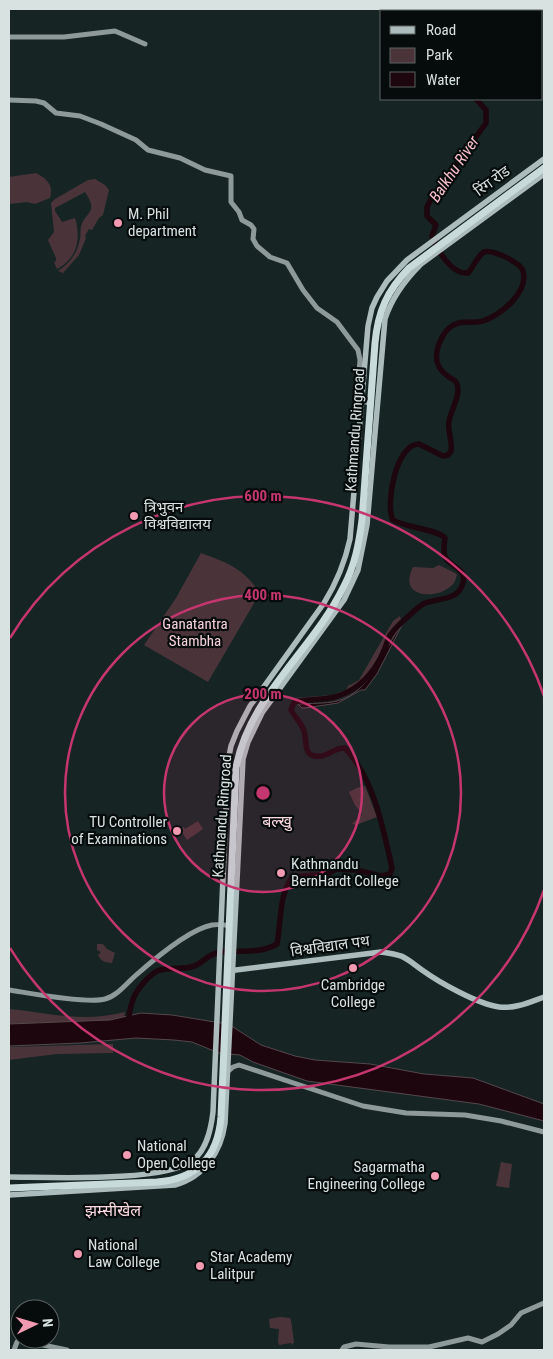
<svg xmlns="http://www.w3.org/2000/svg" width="553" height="1359" font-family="'Roboto Condensed','Noto Sans Devanagari',sans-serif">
  <rect width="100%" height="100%" fill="#162424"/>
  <g fill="#4a343a">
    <path d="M36,173C47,179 54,185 50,198L35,204L27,202L9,204V177Z"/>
    <path d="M95,179L105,185L109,190L103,215L99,218L92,230L89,229L85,236L86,238L79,255L63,273L58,271C70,263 77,254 80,239C81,235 80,231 81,227C84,212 100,214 85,192L55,208V211L62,222L75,218C81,238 78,258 57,269L54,262L56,261V258L48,240L54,232L51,203L55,199L88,180Z"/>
    <path d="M201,553C228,563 243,568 260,593L208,682L144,645L176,598Z"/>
    <path d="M439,565L457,574C456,578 455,583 452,585C438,600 397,599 413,567L433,568Z"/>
    <path d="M400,616L402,624C382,649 371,693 334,700L298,702L294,698L332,695L346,690L348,686L359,680L393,621Z"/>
    <polygon points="365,786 377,817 356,825 352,824 362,814 355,805 349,792 357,788"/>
    <polygon points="198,821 203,829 187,840 180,829 184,827 185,829"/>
    <polygon points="309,860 328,860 330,867 303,869 301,866"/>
    <path d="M97,944H103L107,949L115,953L112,963C105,962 101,962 98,955L101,952L97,950Z"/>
    <path d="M9,1009C50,1013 83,1023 125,1012L124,1017L110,1020L9,1024Z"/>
    <polygon points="113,1044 113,1053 57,1054 9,1060 9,1047"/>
    <polygon points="501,1162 512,1164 509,1188 496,1186"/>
    <polygon points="280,1317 290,1318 291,1320 294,1342 292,1345 291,1343 279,1345 278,1342 279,1329 270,1328 269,1319"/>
  </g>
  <g fill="#1d060d" stroke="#55484d">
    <path d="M402,625L377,674L365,690H361L338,703L305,708H302L298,704C310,703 325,704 337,701C372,692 382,650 402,625Z"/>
    <polygon points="141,1013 172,1015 221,1023 233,1027 261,1045 295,1056 315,1060 370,1064 424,1074 473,1078 544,1104 544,1121 479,1104 307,1081 253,1062 240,1055 219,1053 192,1042 174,1040 136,1038 80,1043 9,1046 9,1024 110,1020"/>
  </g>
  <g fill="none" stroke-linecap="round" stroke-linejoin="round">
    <g stroke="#1d060d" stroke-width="5.5">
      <polyline points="445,9 446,11"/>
      <path d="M128,1022C131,1002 133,993 148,978C152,975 155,971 160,970C170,968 181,969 191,967C202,965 206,955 217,953C237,949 258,955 277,944C281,923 279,895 292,877L328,874L336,869L356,870L381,876L390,874L392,868C383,828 374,779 345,748C336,747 331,754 322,756C301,759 308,741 304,731C302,724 295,717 291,710L294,702C320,697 332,703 356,687C369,678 380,662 385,648C387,643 388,638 391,634C397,625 406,619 413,612C416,609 421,605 425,603C439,598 458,601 463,583C467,568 450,567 445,557C443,551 444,544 445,538C437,529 406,528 393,520C385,504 396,444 419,444L443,456L448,455L451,451C453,441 447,431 449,421C451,410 461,395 457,384C456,380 452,379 449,377C438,370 434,359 438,347C441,338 447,327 456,324C465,320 474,324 483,321C500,315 529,293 523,271C521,263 493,249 484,252C477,256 473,268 468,273C451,275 437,249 432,236L436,225L427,216V207L431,199L486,123V110L476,99"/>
    </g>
    <g stroke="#8e9999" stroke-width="5">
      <polyline points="9,37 64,37 115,31 145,44"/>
      <polyline points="9,100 36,101 44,103 56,113 80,116 101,124 136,140 148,150 180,158 205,170 231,176 231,202 239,212 242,220 251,225 254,229 253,239 257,246 270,257 287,263 303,290 317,308 337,322 358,350 360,360 357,399 368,403"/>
      <path d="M9,990C29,993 88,1004 105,999C117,996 126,984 135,976C152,961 189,929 212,925C218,924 225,925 231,926"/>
      <polyline points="227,1072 233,1067 239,1065 363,1106 406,1113 465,1115 501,1121 544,1132"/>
      <polyline points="14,1350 17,1342 19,1340 67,1350"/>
      <polyline points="342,1350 344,1347 356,1344 389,1347 429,1347 468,1338 482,1342 498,1334 511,1325 521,1313 544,1303"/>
    </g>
    <g stroke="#acbbbb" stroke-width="5.5">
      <path d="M228,971L381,952C405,955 404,957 422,970C440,983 478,1004 499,1007C515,1009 530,1002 544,997"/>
      <path d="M9,1177C47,1177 166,1183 193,1160C207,1149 211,1129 213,1112L228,761L231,746L237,731L250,706L324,603C337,582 345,562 350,539L368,326L372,308L377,297L387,281L407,260L544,159"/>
      <path d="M9,1195L175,1185C204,1177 221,1152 225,1123L243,759L248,742L262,713L344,600L358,570L367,525L385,319C392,297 405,280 421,264L544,174"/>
    </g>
    <path stroke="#c8dada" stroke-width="7" d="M9,1188L157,1182C197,1179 218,1156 221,1117L236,768C249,696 313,650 344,586C355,565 359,543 362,520L375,343C378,311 387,291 409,268L544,168"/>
  </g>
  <circle cx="263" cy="793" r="99" fill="#c5366f" fill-opacity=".12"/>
  <g fill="none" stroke="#c5366f" stroke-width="2.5">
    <circle cx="263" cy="793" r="99"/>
    <circle cx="263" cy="793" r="198"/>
    <path d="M544 890A297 297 0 0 1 10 948M10 638A297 297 0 0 1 544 696"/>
  </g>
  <g fill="#f19ab1" stroke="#060c0c" stroke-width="2">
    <circle cx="118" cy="223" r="5"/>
    <circle cx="134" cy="516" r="5"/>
    <circle cx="177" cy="831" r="5"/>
    <circle cx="281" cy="873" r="5"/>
    <circle cx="353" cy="968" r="5"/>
    <circle cx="127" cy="1155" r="5"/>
    <circle cx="435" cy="1176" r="5"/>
    <circle cx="78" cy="1254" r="5"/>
    <circle cx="200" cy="1266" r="5"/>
  </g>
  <g text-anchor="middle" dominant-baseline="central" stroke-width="4.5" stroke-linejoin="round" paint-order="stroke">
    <g font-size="15" fill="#d8e2e1" stroke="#060c0c">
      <text transform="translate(492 181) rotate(-36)">रिंग रोड</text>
      <text transform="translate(355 430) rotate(-86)">Kathmandu Ringroad</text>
      <text transform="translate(222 816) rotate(-86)">Kathmandu Ringroad</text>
      <text transform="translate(330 946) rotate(-8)">विश्वविद्याल पथ</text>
    </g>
    <g font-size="15" fill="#d8e2e1" stroke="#060c0c" text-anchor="start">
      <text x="128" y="214">M. Phil<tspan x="128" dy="17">department</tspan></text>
      <text x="144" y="507">त्रिभुवन<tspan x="144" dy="17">विश्वविद्यालय</tspan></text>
      <text x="167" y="822" text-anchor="end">TU Controller<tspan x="167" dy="17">of Examinations</tspan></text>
      <text x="291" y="864">Kathmandu<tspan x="291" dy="17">BernHardt College</tspan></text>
      <text x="353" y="985" text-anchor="middle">Cambridge<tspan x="353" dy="17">College</tspan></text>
      <text x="137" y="1146">National<tspan x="137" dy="17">Open College</tspan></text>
      <text x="425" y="1167" text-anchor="end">Sagarmatha<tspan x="425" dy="17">Engineering College</tspan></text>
      <text x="88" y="1245">National<tspan x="88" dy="17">Law College</tspan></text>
      <text x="210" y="1257">Star Academy<tspan x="210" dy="17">Lalitpur</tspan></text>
    </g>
    <g font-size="15" fill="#f7d2da" stroke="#060c0c">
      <text x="195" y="624">Ganatantra<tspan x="195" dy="17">Stambha</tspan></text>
    </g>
    <g font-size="16" font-style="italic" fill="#fbbecd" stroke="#060c0c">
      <text transform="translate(454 169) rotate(-56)">Balkhu River</text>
    </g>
    <g font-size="16" fill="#fcd9e1" stroke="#060c0c">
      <text x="277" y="821">बल्खु</text>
      <text x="113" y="1210">झम्सीखेल</text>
    </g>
  </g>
  <circle cx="263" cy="793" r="8" fill="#c5366f" stroke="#060c0c" stroke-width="2.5"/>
  <g font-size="15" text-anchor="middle" font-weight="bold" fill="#c5366f" stroke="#060c0c" stroke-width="4.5" stroke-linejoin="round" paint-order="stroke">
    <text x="263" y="501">600 m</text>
    <text x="263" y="600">400 m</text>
    <text x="263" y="699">200 m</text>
  </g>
  <rect width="553" height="1359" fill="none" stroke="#d8e2e1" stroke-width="20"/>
  <rect x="380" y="10" width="162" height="90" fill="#060c0c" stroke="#5a6261"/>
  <rect x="390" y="26" width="25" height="8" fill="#acbbbb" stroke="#5a6261"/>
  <text x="426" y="35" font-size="15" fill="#d8e2e1">Road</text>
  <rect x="390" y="48" width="25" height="15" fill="#4a343a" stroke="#5a6261"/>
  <text x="426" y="60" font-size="15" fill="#d8e2e1">Park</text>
  <rect x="390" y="72" width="25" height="15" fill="#1d060d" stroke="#5a6261"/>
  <text x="426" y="85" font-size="15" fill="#d8e2e1">Water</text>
  <g transform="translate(35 1324) rotate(85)"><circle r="24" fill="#060c0c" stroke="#5a6261"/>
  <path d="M0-4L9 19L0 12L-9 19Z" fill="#f19ab1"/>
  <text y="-8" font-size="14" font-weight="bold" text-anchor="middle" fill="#d8e2e1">N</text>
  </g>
</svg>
